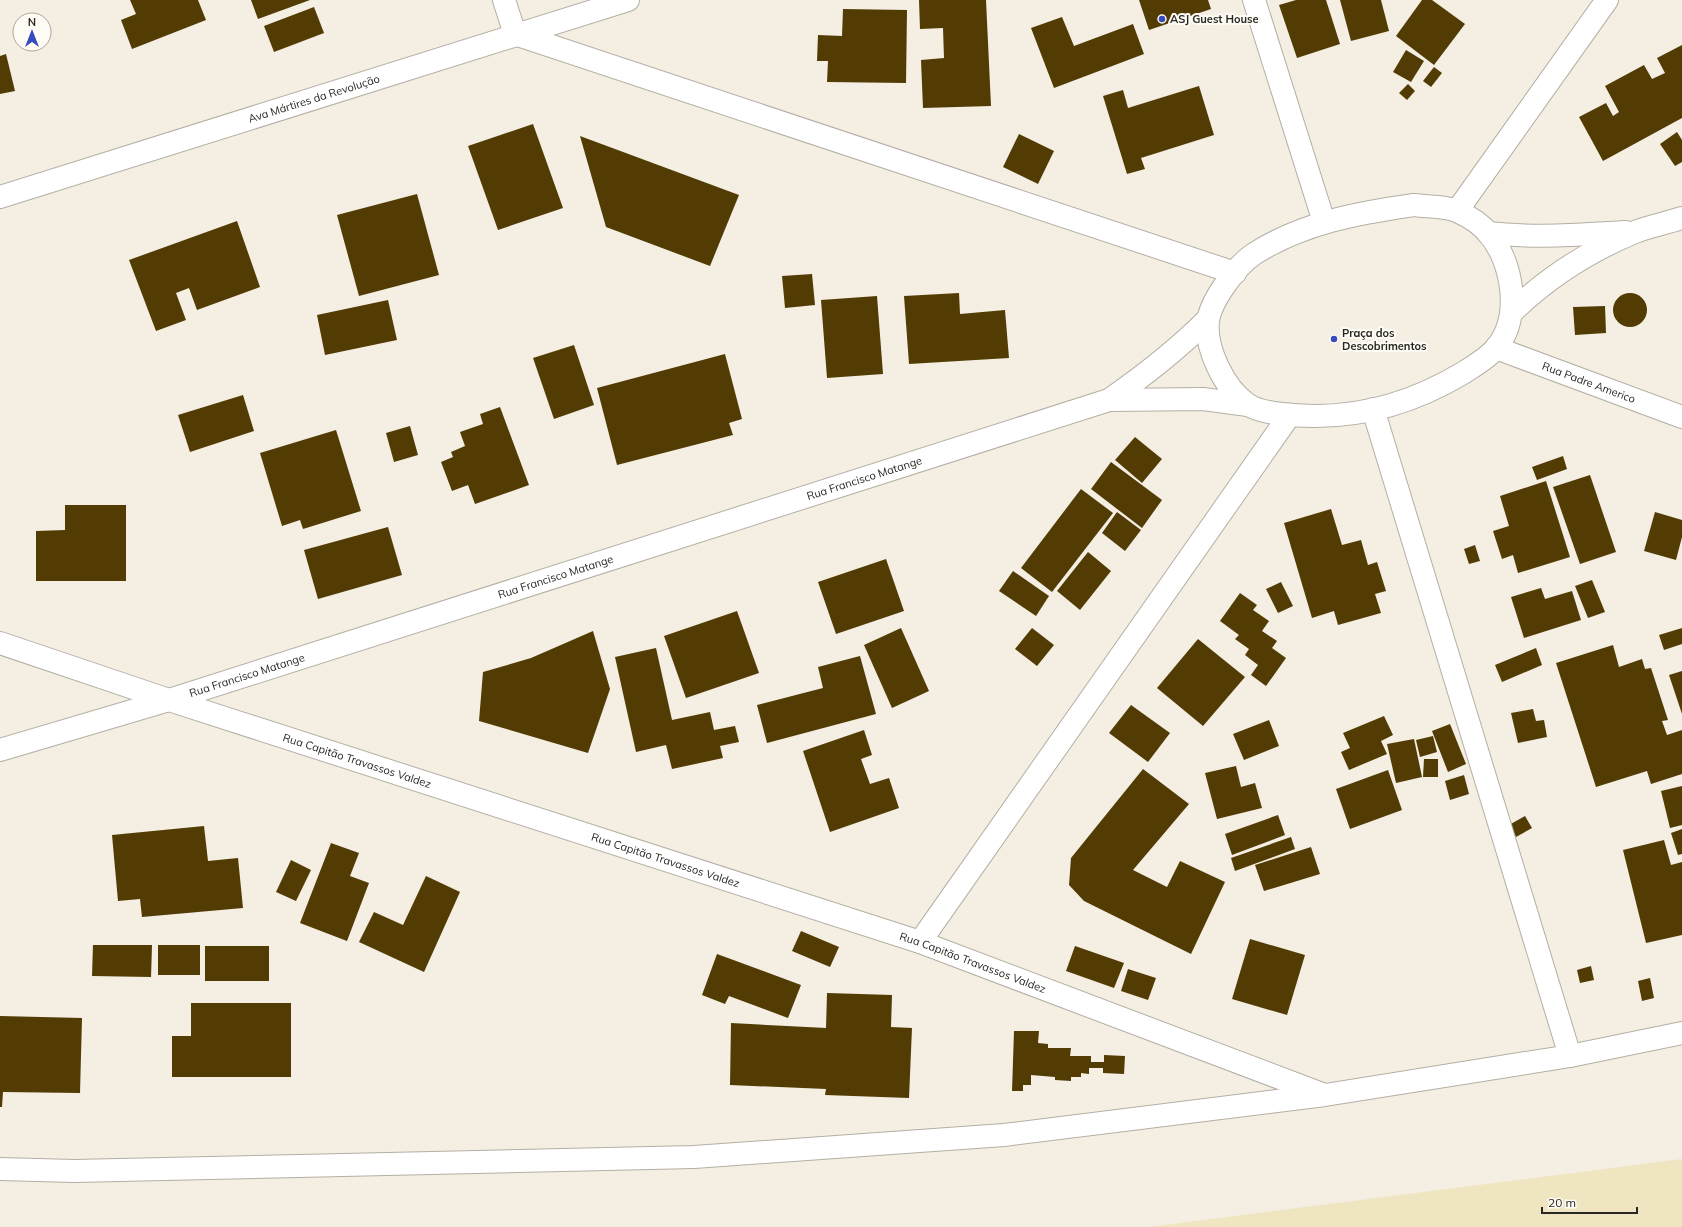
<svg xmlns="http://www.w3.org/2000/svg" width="1682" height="1227" font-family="Mulish,sans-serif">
<rect width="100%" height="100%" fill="#f4eee3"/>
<path fill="#efe5c0" d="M1682,1159V1227H1149Z"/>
<g fill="#523c04">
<path d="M130,0H198L206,20L132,49L121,20L136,14Z"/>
<path d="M251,0H310L258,19Z"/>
<path d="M919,0H986L991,106L923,108L921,60L944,58L943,28L920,29Z"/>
<path d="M1139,0H1208L1211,9L1149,30Z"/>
<path d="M1296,0H1326L1340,44L1297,58L1279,5Z"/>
<path d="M1340,0H1381L1389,31L1351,41Z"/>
<path d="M1422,0H1432L1465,24L1434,65L1396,36Z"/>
<path d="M314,7L324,33L274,52L264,26Z"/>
<path d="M843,9L907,10L906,83L827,82L828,61H817L818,35L842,36Z"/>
<path d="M1062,17L1074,46L1133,24L1144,54L1054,88L1031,28Z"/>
<path d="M1682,45V118L1603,161L1579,117L1606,103L1613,116L1619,112L1605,86L1644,65L1652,79L1665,73L1657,58Z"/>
<path d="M1406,50L1424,61L1411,82L1393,72Z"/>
<path d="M6,54L15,91L0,94V56Z"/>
<path d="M1434,67L1442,73L1431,87L1423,81Z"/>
<path d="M1408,84L1415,91L1407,100L1399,93Z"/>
<path d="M1199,86L1214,135L1141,158L1145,169L1127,174L1103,96L1123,90L1128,108Z"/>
<path d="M533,124L563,208L498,230L468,146Z"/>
<path d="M1677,132L1682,140V162L1675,166L1660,144Z"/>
<path d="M1019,134L1054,151L1038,184L1003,167Z"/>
<path d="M580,136L739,195L710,266L606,227Z"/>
<path d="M417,194L439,275L359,296L337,215Z"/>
<path d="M237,221L260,287L197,310L189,288L176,293L186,320L156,331L129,260Z"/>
<path d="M812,274L815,305L785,308L782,276Z"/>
<circle cx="1630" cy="310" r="17"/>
<path d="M959,293L960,314L1005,310L1009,358L909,364L904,296Z"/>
<path d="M877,296L883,374L827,378L821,300Z"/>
<path d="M388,300L397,340L325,355L317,315Z"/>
<path d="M1605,306L1606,333L1575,335L1573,307Z"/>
<path d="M574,345L594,405L554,419L533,358Z"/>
<path d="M725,354L742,419L729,423L733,435L617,465L597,388Z"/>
<path d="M243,395L254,431L190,452L178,415Z"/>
<path d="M500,407L529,485L475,504L468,485L452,491L441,462L453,457L451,452L465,446L460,432L483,424L480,414Z"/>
<path d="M410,426L418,455L394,462L386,433Z"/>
<path d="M336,430L361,511L303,529L300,520L282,526L260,453Z"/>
<path d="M1135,437L1162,459L1142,483L1115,460Z"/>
<path d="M1563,456L1567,469L1537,480L1532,467Z"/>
<path d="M1111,462L1162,500L1142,528L1091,489Z"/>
<path d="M1590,475L1616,552L1580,564L1553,487Z"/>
<path d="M1546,481L1570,557L1518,573L1513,555L1502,559L1493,531L1509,526L1500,496Z"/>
<path d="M1081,489L1113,513L1052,592L1021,568Z"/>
<path d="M65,505H126V581H36V531L65,530Z"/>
<path d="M1331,509L1342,545L1361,540L1368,565L1377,562L1386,591L1375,594L1381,613L1338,625L1334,611L1312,618L1284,523Z"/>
<path d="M1117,512L1141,530L1125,551L1102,533Z"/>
<path d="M1655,512L1682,520V537L1676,560L1644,551Z"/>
<path d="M388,527L402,575L318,599L304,550Z"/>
<path d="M1475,545L1480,561L1469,564L1464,549Z"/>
<path d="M1088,552L1111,571L1080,610L1057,591Z"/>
<path d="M886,559L904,611L836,634L818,582Z"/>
<path d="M1013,571L1049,596L1036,616L999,591Z"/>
<path d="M1592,580L1605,612L1588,618L1575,586Z"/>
<path d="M1281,582L1293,606L1278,613L1266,589Z"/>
<path d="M1541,588L1545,599L1572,591L1581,620L1524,638L1511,597Z"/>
<path d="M1240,593L1257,605L1253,610L1269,621L1262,631L1277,641L1272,648L1286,658L1266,686L1251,675L1258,665L1245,655L1249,649L1235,639L1239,635L1220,621Z"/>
<path d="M737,611L759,673L686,698L664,636Z"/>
<path d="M901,628L929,691L892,708L864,645Z"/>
<path d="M1032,628L1054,645L1037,666L1015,649Z"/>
<path d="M1682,628V644L1664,650L1659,635Z"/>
<path d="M593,631L610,689L588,753L479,721L483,672L531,658Z"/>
<path d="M1198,639L1245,677L1203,726L1157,688Z"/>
<path d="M1613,645L1619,667L1642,659L1645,669L1651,668L1668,720L1662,721L1667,735L1682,730V774L1651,784L1647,771L1596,787L1556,663Z"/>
<path d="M656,648L672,720L710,712L714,730L735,726L739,742L720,746L723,758L672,769L666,745L636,752L615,657Z"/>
<path d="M1536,648L1542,665L1502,682L1495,665Z"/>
<path d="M860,656L876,714L767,743L757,705L823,688L818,667Z"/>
<path d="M1682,671V714L1669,675Z"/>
<path d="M1131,705L1170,733L1148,762L1109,733Z"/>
<path d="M1533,709L1536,721L1544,720L1547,737L1518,743L1511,713Z"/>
<path d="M1384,716L1393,735L1381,741L1387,754L1349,770L1341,752L1350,748L1343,733Z"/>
<path d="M1269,720L1279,746L1244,760L1233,734Z"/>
<path d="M1450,724L1466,764L1448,772L1432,731Z"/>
<path d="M864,730L872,755L861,759L870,784L889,778L899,808L830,832L803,751Z"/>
<path d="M1433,736L1437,752L1420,757L1416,740Z"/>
<path d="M1414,739L1422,777L1396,783L1387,744Z"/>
<path d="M1424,759H1438V777H1423Z"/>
<path d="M1236,766L1241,787L1255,783L1262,808L1217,819L1205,773Z"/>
<path d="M1143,769L1189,804L1133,870L1167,887L1180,861L1225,882L1191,954L1084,901L1069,885L1071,858Z"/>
<path d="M1388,770L1402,810L1350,829L1336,789Z"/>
<path d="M1464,775L1469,794L1450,800L1445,781Z"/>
<path d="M1682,786V825L1670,828L1661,791Z"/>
<path d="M1278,815L1285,835L1232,855L1225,834Z"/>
<path d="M1525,816L1532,828L1516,837L1509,825Z"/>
<path d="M204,826L208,861L238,858L243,908L142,917L140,899L118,901L112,835Z"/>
<path d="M1682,829V854L1678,855L1671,833Z"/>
<path d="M1291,837L1295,849L1235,871L1231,858Z"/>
<path d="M1664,840L1671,865L1682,862V935L1646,943L1623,850Z"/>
<path d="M331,843L359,853L350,876L369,883L347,941L300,923Z"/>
<path d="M1311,847L1320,874L1264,891L1255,865Z"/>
<path d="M291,860L311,870L296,901L276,892Z"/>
<path d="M426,876L460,892L424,972L359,942L374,912L403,925Z"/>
<path d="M801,931L839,947L830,967L792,951Z"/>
<path d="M1250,939L1305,955L1287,1015L1232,999Z"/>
<path d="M93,945H152L151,977L92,976Z"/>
<rect x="158" y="945" width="42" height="30"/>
<rect x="205" y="946" width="64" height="35"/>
<path d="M1075,946L1124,963L1114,988L1066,971Z"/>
<path d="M717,954L801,985L788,1018L729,996L725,1004L702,995Z"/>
<path d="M1591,966L1594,980L1580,983L1577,970Z"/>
<path d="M1128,969L1156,978L1148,1000L1121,991Z"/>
<path d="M1650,978L1654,998L1642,1001L1638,981Z"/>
<path d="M827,993L892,995L891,1027L912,1028L909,1098L825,1095L826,1089L730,1085L731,1023L826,1028Z"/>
<path d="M191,1003H291V1077H172V1036H191Z"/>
<path d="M0,1016L82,1018L80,1093L3,1092L2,1107H0Z"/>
<path d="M1014,1031H1039L1038,1043L1048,1044V1048H1071L1070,1056H1091V1062H1104V1055L1125,1056L1124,1074L1103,1073V1068H1089V1074L1081,1073V1077H1071V1081L1055,1080V1077L1031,1075V1085H1023V1091H1012Z"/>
</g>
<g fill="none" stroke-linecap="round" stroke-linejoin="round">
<g stroke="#b4afa4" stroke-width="24">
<g id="street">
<path d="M504,0L515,34L1235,273"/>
<path d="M1254,0L1324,222"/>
<path d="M1414,205C1428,207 1447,206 1459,212C1470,217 1481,224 1489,234C1513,262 1522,318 1496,348C1488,358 1474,366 1463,373C1418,400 1368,416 1315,416C1298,416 1260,414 1247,404C1224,388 1205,348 1208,321C1211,300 1237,265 1254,254C1302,223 1358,213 1414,205Z"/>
<path d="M1457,211L1607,0"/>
<path d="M1488,233C1535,238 1580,235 1626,232"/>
<path d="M1512,312C1547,278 1589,251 1635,232C1650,226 1667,223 1682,218"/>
<path id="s1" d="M1496,348L1682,417"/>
<path d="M1109,400C1145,375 1178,349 1208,319"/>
<path d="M1373,409L1570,1056"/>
<path id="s2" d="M0,643L169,700L920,942L1322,1094"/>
<path id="s3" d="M0,750L169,700L1109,400L1203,399L1248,405"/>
<path d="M920,942L1289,416"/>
<path d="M0,1169L74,1171L694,1157L1004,1135L1325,1095L1570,1056L1682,1033"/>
</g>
</g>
<g stroke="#b4afa4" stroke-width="24">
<g id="secondary">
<path id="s4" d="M0,197L628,0"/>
</g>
</g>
<use href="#street" stroke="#fff" stroke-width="22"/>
<use href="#secondary" stroke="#fff" stroke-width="22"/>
</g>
<g fill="#374bbd" stroke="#fffcf5" stroke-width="1.5">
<circle cx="1162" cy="19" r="4"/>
<circle cx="1334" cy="339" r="4"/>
</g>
<g text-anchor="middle" stroke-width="4" stroke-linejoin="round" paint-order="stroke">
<g font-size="11" font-weight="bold" fill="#292723" stroke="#fffcf5" text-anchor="start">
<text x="1170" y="23">ASJ Guest House</text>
<text x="1342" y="337">Praça dos<tspan x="1342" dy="13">Descobrimentos</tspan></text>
</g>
<g font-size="11" fill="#292723" stroke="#fffcf5">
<text dy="4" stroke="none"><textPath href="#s4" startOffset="329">Ava Mártires da Revolução</textPath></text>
<text dy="4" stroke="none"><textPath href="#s1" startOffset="99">Rua Padre Americo</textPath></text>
<text dy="4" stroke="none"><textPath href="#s3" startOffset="906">Rua Francisco Matange</textPath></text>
<text dy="4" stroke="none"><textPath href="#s3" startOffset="582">Rua Francisco Matange</textPath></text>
<text dy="4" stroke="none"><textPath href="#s3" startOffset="258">Rua Francisco Matange</textPath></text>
<text dy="4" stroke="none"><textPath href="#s2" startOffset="376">Rua Capitão Travassos Valdez</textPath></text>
<text dy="4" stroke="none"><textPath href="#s2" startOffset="700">Rua Capitão Travassos Valdez</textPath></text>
<text dy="4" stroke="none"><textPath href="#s2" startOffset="1024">Rua Capitão Travassos Valdez</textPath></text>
</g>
</g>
<g transform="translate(32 32)"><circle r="19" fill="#fffcf5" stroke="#a9a7a1"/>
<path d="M0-3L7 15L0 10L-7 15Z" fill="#374bbd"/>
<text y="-6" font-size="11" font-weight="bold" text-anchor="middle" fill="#292723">N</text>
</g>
<path d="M1542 1207v6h95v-6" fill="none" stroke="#292723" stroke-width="2"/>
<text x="1548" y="1207" font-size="12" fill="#292723" stroke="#fffcf5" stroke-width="3" paint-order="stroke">20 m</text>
</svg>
